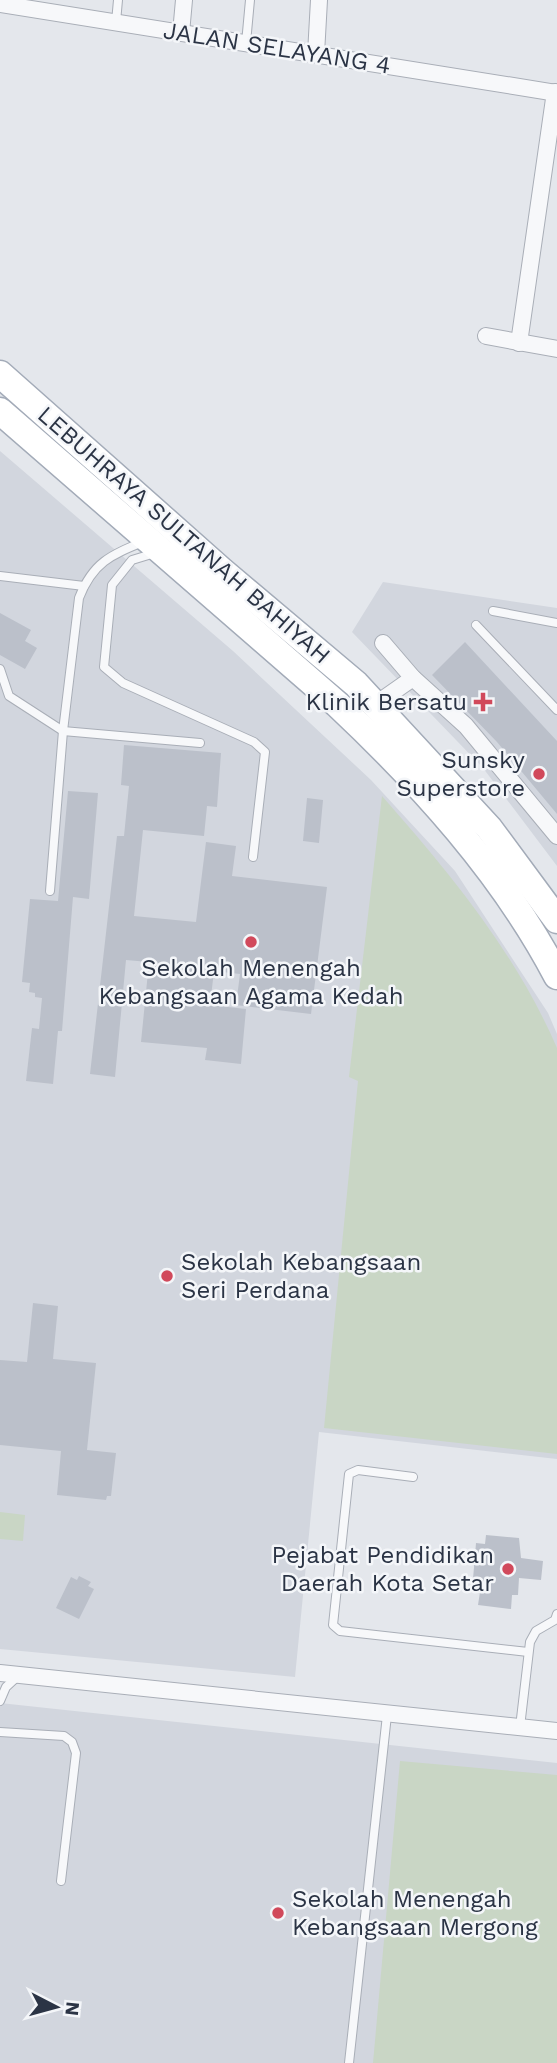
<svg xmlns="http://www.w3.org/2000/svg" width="557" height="2063" font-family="'Work Sans',sans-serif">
<rect width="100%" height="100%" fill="#e4e7ec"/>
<g fill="#d2d6de">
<path d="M0,451L233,651L371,780L455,871L548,1013L557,1034V1459L319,1432L295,1677L0,1649Z"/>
<path d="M383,582L557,608V866L483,768L352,632Z"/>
<path d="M0,1703L557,1763V2063H0Z"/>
</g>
<g fill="#c9d6c5">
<path d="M382,796C449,872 516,953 557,1048V1454L324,1428L358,1081L349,1077Z"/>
<path d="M0,1512L25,1515L23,1541L0,1539Z"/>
<path d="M400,1761L557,1775V2063H373Z"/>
</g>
<g fill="#bbc0ca">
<path d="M0,613L31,630L25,641L37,648L25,669L0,655Z"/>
<path d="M465,642L557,741V814L497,742L432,675Z"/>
<path d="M124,745L221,753L217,807L207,806L204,836L143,830L134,916L196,922L206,842L236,846L232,876L327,887L311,1014L236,1005L240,974L214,971L210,1005L246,1009L241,1064L205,1060L207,1048L141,1042L149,962L126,960L115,1077L90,1074L117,836H124L129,786L121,785Z"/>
<path d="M68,791L98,793L89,899L73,897L62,1031H58L53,1084L26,1081L32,1028L39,1029L42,998L35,997V993L29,992L30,983L22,982L30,899L58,901Z"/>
<path d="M307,798L323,800L319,843L303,841Z"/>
<path d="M33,1303L58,1306L53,1359L96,1363L87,1450L116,1453L111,1496H107L106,1500L57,1495L61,1451L0,1445V1360L27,1362Z"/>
<path d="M486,1535L519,1538L521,1558L543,1561L541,1580L519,1578L518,1595H512L511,1609L478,1605L480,1592L472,1591L476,1543L485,1544Z"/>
<path d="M79,1576L91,1582L88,1586L94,1589L79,1619L56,1608L71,1577L77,1580Z"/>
</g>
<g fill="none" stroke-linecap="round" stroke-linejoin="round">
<g stroke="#a9aeb7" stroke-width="10">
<g id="service">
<path d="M116,22L118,0"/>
<path d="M246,43L250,0"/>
<path d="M155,553L132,560L112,585L104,667L123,683L254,742L265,752L253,857"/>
<path d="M0,576L84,586"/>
<path d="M493,611L557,623"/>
<path d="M476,625L557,710"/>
<path d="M0,669L9,696L63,731L200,743"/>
<path d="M50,891L63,731L79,598C93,562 111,555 145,541"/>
<path d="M413,1477L358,1470L349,1474L333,1625L340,1631L528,1652"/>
<path d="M0,1701L6,1687L18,1676"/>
<path d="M520,1727L530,1642L536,1631L555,1620L557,1614"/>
<path d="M0,1732L64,1736L72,1742L76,1753L61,1881"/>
<path d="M349,2063L387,1715"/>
</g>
</g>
<g stroke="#a9aeb7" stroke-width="18">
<g id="minor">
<path d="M0,4L557,93"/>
<path d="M181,33L184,0"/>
<path d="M316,54L319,0"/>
<path d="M486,336L557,349"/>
<path d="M519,343L555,92"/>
<path d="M383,643L413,678L466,726L557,836"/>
<path d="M376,704L413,678"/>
<path d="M0,1673L557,1731"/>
</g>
</g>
<g stroke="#a3abb8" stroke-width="29">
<g id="primary">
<path d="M0,374L222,571L356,684L489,828L557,920"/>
<path d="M0,411L337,704C421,783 503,873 557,976"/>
</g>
</g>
<use href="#service" stroke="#f7f8fa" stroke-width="8"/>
<use href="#minor" stroke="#f7f8fa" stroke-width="16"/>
<use href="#primary" stroke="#fff" stroke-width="26"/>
</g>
<g fill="#d1495b" stroke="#f4f6f9" stroke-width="2.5">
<path d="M479.5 691.5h7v7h7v7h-7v7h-7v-7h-7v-7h7z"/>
<circle cx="539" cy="774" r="7"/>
<circle cx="251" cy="942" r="7"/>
<circle cx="167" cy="1276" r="7"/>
<circle cx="508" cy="1569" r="7"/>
<circle cx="278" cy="1913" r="7"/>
</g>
<g text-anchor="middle" stroke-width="5" stroke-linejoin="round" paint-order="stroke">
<g font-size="24" fill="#2b3445" stroke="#f4f6f9">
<text transform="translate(277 48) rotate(9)" y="8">JALAN SELAYANG 4</text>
<text transform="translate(184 535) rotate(41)" y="8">LEBUHRAYA SULTANAH BAHIYAH</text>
</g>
<g font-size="24" fill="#2b3445" stroke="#f4f6f9" text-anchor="end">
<text x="467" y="710">Klinik Bersatu</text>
<text x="525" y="768">Sunsky<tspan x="525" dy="28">Superstore</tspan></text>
<text x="251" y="976" text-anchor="middle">Sekolah Menengah<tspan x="251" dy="28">Kebangsaan Agama Kedah</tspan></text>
<text x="181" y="1270" text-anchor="start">Sekolah Kebangsaan<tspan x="181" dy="28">Seri Perdana</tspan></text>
<text x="494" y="1563">Pejabat Pendidikan<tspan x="494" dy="28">Daerah Kota Setar</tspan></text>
<text x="292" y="1907" text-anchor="start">Sekolah Menengah<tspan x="292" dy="28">Kebangsaan Mergong</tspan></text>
</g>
</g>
<g transform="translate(56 2007) rotate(96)" stroke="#f4f6f9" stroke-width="5" paint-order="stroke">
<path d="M0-5L12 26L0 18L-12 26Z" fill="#2b3445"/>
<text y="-10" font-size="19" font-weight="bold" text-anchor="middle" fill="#2b3445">N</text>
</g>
</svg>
